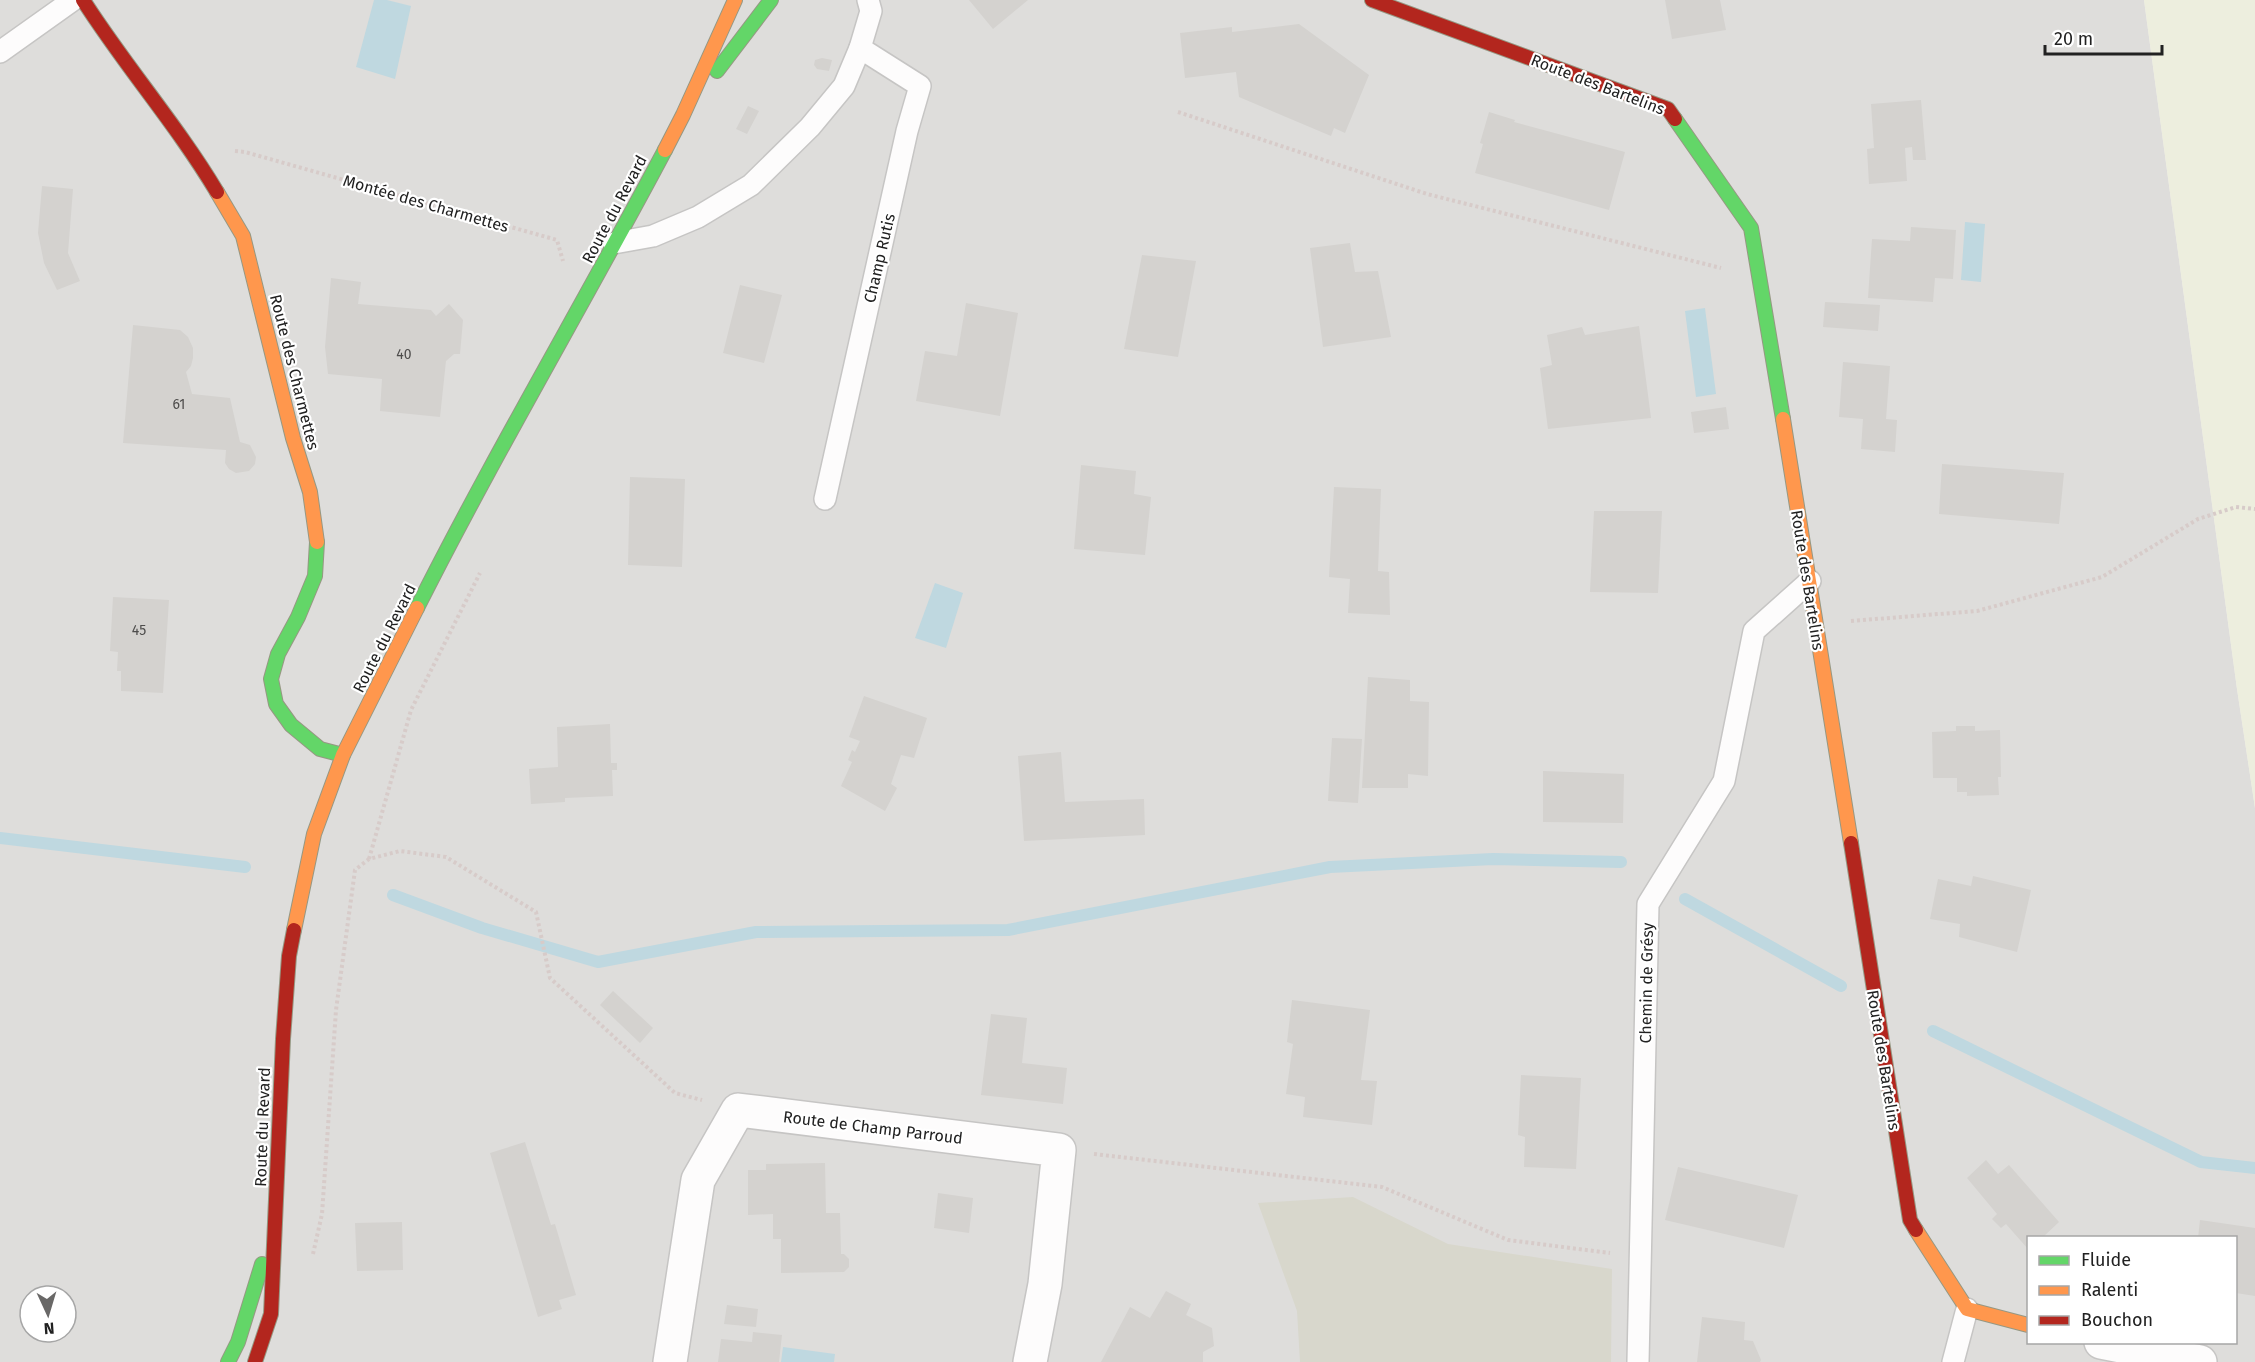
<svg xmlns="http://www.w3.org/2000/svg" width="2255" height="1362" font-family="'Fira Sans',sans-serif">
<rect width="100%" height="100%" fill="#efedea"/>
<path fill="#dedddb" fill-rule="evenodd" d="M0,0H2144L2237,689L2255,808V1362H0ZM2028,1238H2236V1342H2028ZM30,1296H66V1332H30Z"/>
<path fill="#d8d7cc" d="M1353,1197L1448,1244L1612,1269L1611,1362H1300L1297,1311L1258,1203Z"/>
<path fill="#edeede" d="M2144,0H2255V808L2237,689Z"/>
<g fill="#bfd8e0">
<path d="M374,0H387L411,6L395,79L356,67Z"/>
<path d="M1965,222L1985,224L1981,282L1961,280Z"/>
<path d="M1705,308L1716,394L1696,397L1685,311Z"/>
<path d="M935,583L963,593L946,648L915,638Z"/>
<path d="M783,1347L835,1354L834,1362H781Z"/>
</g>
<g fill="none" stroke-linecap="round" stroke-linejoin="round">
<g stroke="#bfd8e0" stroke-width="12">
<path d="M0,838L245,867"/>
<path d="M393,895L482,928L598,962L756,932L1008,930L1330,867L1493,859L1621,862"/>
<path d="M1685,899L1841,986"/>
<path d="M1933,1031L2201,1162L2255,1168"/>
</g>
</g>
<g fill="#d4d2cf">
<path d="M969,0H1028L993,29Z"/>
<path d="M1665,0H1720L1726,30L1672,39Z"/>
<path d="M1299,24L1369,75L1345,133L1334,128L1331,136L1239,97L1236,72L1185,78L1180,33L1232,27V32Z"/>
<path d="M822,58L832,60L829,71L817,69L814,65L815,60Z"/>
<path d="M1921,100L1926,160H1913L1912,147L1905,148L1907,181L1869,184L1867,149L1874,148L1871,104Z"/>
<path d="M748,106L759,111L747,134L736,129Z"/>
<path d="M1489,112L1515,120L1514,122L1625,152L1609,210L1475,173L1483,144L1480,143Z"/>
<path d="M42,186L73,189L68,253L80,281L57,290L44,263L38,233Z"/>
<path d="M1911,227L1956,230L1953,279L1935,278L1933,302L1868,298L1872,239L1910,241Z"/>
<path d="M1350,243L1355,272L1378,271L1391,337L1323,347L1310,248Z"/>
<path d="M1142,255L1196,261L1178,357L1124,349Z"/>
<path d="M331,278L361,282L358,304L431,310L436,316L449,304L463,320L460,354H454L446,361L440,417L380,411L382,379L328,374L325,347Z"/>
<path d="M740,285L782,295L764,363L723,353Z"/>
<path d="M1825,302L1880,305L1878,331L1823,327Z"/>
<path d="M966,303L1018,313L1000,416L916,401L925,351L957,356Z"/>
<path d="M133,325L180,330L188,337L193,348V358L191,366L186,372L192,394L230,398L240,442L250,445L256,457L255,464L249,471L236,473L229,469L225,463L226,450L123,443Z"/>
<path d="M1639,326L1651,418L1548,429L1540,368L1552,365L1547,335L1582,327L1585,335Z"/>
<path d="M1843,362L1890,366L1886,419L1897,420L1895,452L1861,449L1863,419L1839,417Z"/>
<path d="M1726,407L1729,429L1694,433L1691,412Z"/>
<path d="M1942,464L2064,473L2059,524L1939,514Z"/>
<path d="M1081,465L1136,471L1134,494L1151,497L1145,555L1074,549Z"/>
<path d="M630,477L685,479L682,567L628,565Z"/>
<path d="M1334,487L1381,489L1378,571L1389,572L1390,615L1348,613L1350,579L1329,577Z"/>
<path d="M1594,511H1662L1658,593L1590,592Z"/>
<path d="M113,597L169,600L163,693L121,691V671H117L118,652L110,651Z"/>
<path d="M1368,677L1410,680V701L1429,702L1428,776L1408,774V788H1362Z"/>
<path d="M864,696L927,718L914,758L901,755L891,784L897,788L885,811L841,786L852,762L848,760L852,750L855,752L860,741L849,737Z"/>
<path d="M610,724L611,763H617V770H612L613,796L565,798V802L531,804L529,769L558,767L557,727Z"/>
<path d="M1956,726H1975V731L2000,730L2001,777H1998L1999,795L1967,796V792H1957V778H1933L1932,732L1956,731Z"/>
<path d="M1332,738L1362,739L1358,803L1328,801Z"/>
<path d="M1061,752L1065,802L1144,799L1145,835L1024,841L1018,756Z"/>
<path d="M1543,771L1624,774L1623,823L1543,822Z"/>
<path d="M1973,876L2031,890L2017,952L1959,937L1960,924L1930,919L1938,879L1971,886Z"/>
<path d="M613,991L653,1028L640,1043L600,1005Z"/>
<path d="M1292,1000L1370,1010L1361,1080L1377,1081L1372,1125L1303,1117L1305,1097L1286,1094L1293,1044L1287,1042Z"/>
<path d="M991,1014L1027,1018L1022,1063L1067,1068L1063,1104L981,1095Z"/>
<path d="M1521,1075L1581,1078L1576,1169L1524,1167L1525,1137L1518,1135Z"/>
<path d="M525,1142L551,1225L555,1224L576,1295L559,1300L562,1309L538,1317L490,1153Z"/>
<path d="M1986,1160L1998,1174L2009,1165L2059,1222L2042,1238H2028V1249L2006,1224L2001,1228L1992,1219L1997,1214L1967,1178Z"/>
<path d="M825,1163L826,1213H840L841,1254H844L849,1259V1267L844,1272L781,1273V1239H773V1214L748,1215V1170H766V1164Z"/>
<path d="M1678,1167L1798,1195L1784,1248L1665,1220Z"/>
<path d="M938,1193L973,1198L969,1233L934,1228Z"/>
<path d="M2200,1220L2255,1228V1296L2236,1293V1238H2198Z"/>
<path d="M402,1222L403,1270L357,1271L355,1223Z"/>
<path d="M1166,1291L1191,1304L1186,1315L1212,1328L1214,1346L1203,1352V1362H1101L1130,1307L1150,1318Z"/>
<path d="M727,1305L758,1309L756,1327L724,1324Z"/>
<path d="M1702,1317L1745,1322L1744,1340L1753,1341L1761,1360L1760,1362H1697Z"/>
<path d="M753,1332L782,1335L779,1362H718L721,1339L752,1342Z"/>
</g>
<g fill="none" stroke-linecap="round" stroke-linejoin="round">
<g stroke="#c6c5c4" stroke-width="24">
<g id="lane">
<path d="M0,52L73,0"/>
<path d="M614,243L653,236L698,217L751,185L810,127L844,86L860,48"/>
<path d="M825,499L907,131L920,86L860,48L871,11L868,0"/>
<path d="M1638,1362L1648,904L1724,781L1754,631L1810,581"/>
<path d="M1953,1362L1967,1309"/>
</g>
</g>
<g stroke="#c6c5c4" stroke-width="36">
<g id="street">
<path d="M2101,1342L2200,1362"/>
<path d="M670,1362L698,1180L738,1110L1059,1150L1045,1284L1030,1362"/>
</g>
</g>
<g stroke="#969883" stroke-width="16">
<g id="fast">
<path d="M717,71L771,0"/>
<path d="M1675,119L1751,228L1783,419"/>
<path d="M317,542L315,576L298,617L278,654L271,679L276,704L291,725L320,749L343,755"/>
<path d="M417,608C495,453 584,303 665,150"/>
<path d="M228,1362L238,1342L262,1264"/>
</g>
</g>
<g stroke="#969883" stroke-width="16">
<g id="slow">
<path d="M665,150L683,115L735,0"/>
<path d="M217,192L243,236L293,438L310,492L317,542"/>
<path d="M1783,419L1851,843"/>
<path d="M294,930L314,834L343,755L417,608"/>
<path d="M1916,1230L1967,1309L2028,1325"/>
</g>
</g>
<g stroke="#969883" stroke-width="16">
<g id="jam">
<path d="M83,0C125,66 177,125 217,192"/>
<path d="M1372,0L1668,109L1675,119"/>
<path d="M1851,843L1910,1220L1916,1230"/>
<path d="M255,1362L271,1314L283,1039L289,956L294,930"/>
</g>
</g>
<g stroke="#d7cbc9" stroke-width="4" stroke-dasharray="3 3" stroke-linecap="butt">
<path d="M1178,112L1427,194L1721,268"/>
<path d="M235,151L245,152L557,240L563,261"/>
<path d="M1851,621L1977,611L2102,577L2198,519L2236,507L2255,509"/>
<path d="M369,859L411,710L480,573"/>
<path d="M1094,1154L1382,1187L1508,1240L1610,1253"/>
<path d="M313,1254L322,1214L336,1010L355,870L369,859L400,851L446,857L536,912L550,978L675,1093L702,1100"/>
</g>
<use href="#lane" stroke="#fdfcfc" stroke-width="21"/>
<use href="#street" stroke="#fdfcfc" stroke-width="33"/>
<use href="#fast" stroke="#63d668" stroke-width="14"/>
<use href="#slow" stroke="#ff974d" stroke-width="14"/>
<use href="#jam" stroke="#b3261e" stroke-width="14"/>
</g>
<g text-anchor="middle" stroke-width="4.5" stroke-linejoin="round" paint-order="stroke">
<g font-size="14" fill="#4e4d4c">
<text x="404" y="359">40</text>
<text x="179" y="409">61</text>
<text x="139" y="635">45</text>
</g>
<g font-size="16" fill="#212121" stroke="#fff">
<text transform="translate(1598 84) rotate(21)" y="6">Route des Bartelins</text>
<text transform="translate(426 203) rotate(16)" y="6">Montée des Charmettes</text>
<text transform="translate(614 209) rotate(-62)" y="6">Route du Revard</text>
<text transform="translate(879 258) rotate(-77)" y="6">Champ Rutis</text>
<text transform="translate(295 372) rotate(76)" y="6">Route des Charmettes</text>
<text transform="translate(1808 580) rotate(81)" y="6">Route des Bartelins</text>
<text transform="translate(384 638) rotate(-63)" y="6">Route du Revard</text>
<text transform="translate(1646 983) rotate(-89)" y="6">Chemin de Grésy</text>
<text transform="translate(1884 1060) rotate(81)" y="6">Route des Bartelins</text>
<text transform="translate(262 1127) rotate(-88)" y="6">Route du Revard</text>
<text transform="translate(873 1127) rotate(7)" y="6">Route de Champ Parroud</text>
</g>
</g>
<rect x="2027" y="1236" width="210" height="108" fill="#ffffff" stroke="#a6a6a6" stroke-width="1.5"/>
<rect x="2039" y="1256" width="30" height="9" fill="#63d668" stroke="#a6a6a6" stroke-width="1.5"/>
<text x="2081" y="1266" font-size="18" fill="#212121">Fluide</text>
<rect x="2039" y="1286" width="30" height="9" fill="#ff974d" stroke="#a6a6a6" stroke-width="1.5"/>
<text x="2081" y="1296" font-size="18" fill="#212121">Ralenti</text>
<rect x="2039" y="1316" width="30" height="9" fill="#b3261e" stroke="#a6a6a6" stroke-width="1.5"/>
<text x="2081" y="1326" font-size="18" fill="#212121">Bouchon</text>
<g transform="translate(48 1314) rotate(176)"><circle r="28" fill="#ffffff" stroke="#a6a6a6" stroke-width="1.5"/>
<path d="M0-4.5L10 22L0 15L-10 22Z" fill="#696867"/>
<text y="-9" font-size="16" font-weight="bold" text-anchor="middle" fill="#212121">N</text>
</g>
<path d="M2045 45v9h117v-9" fill="none" stroke="#212121" stroke-width="3"/>
<text x="2054" y="45" font-size="18" fill="#212121" stroke="#ffffff" stroke-width="4.5" paint-order="stroke">20 m</text>
</svg>
